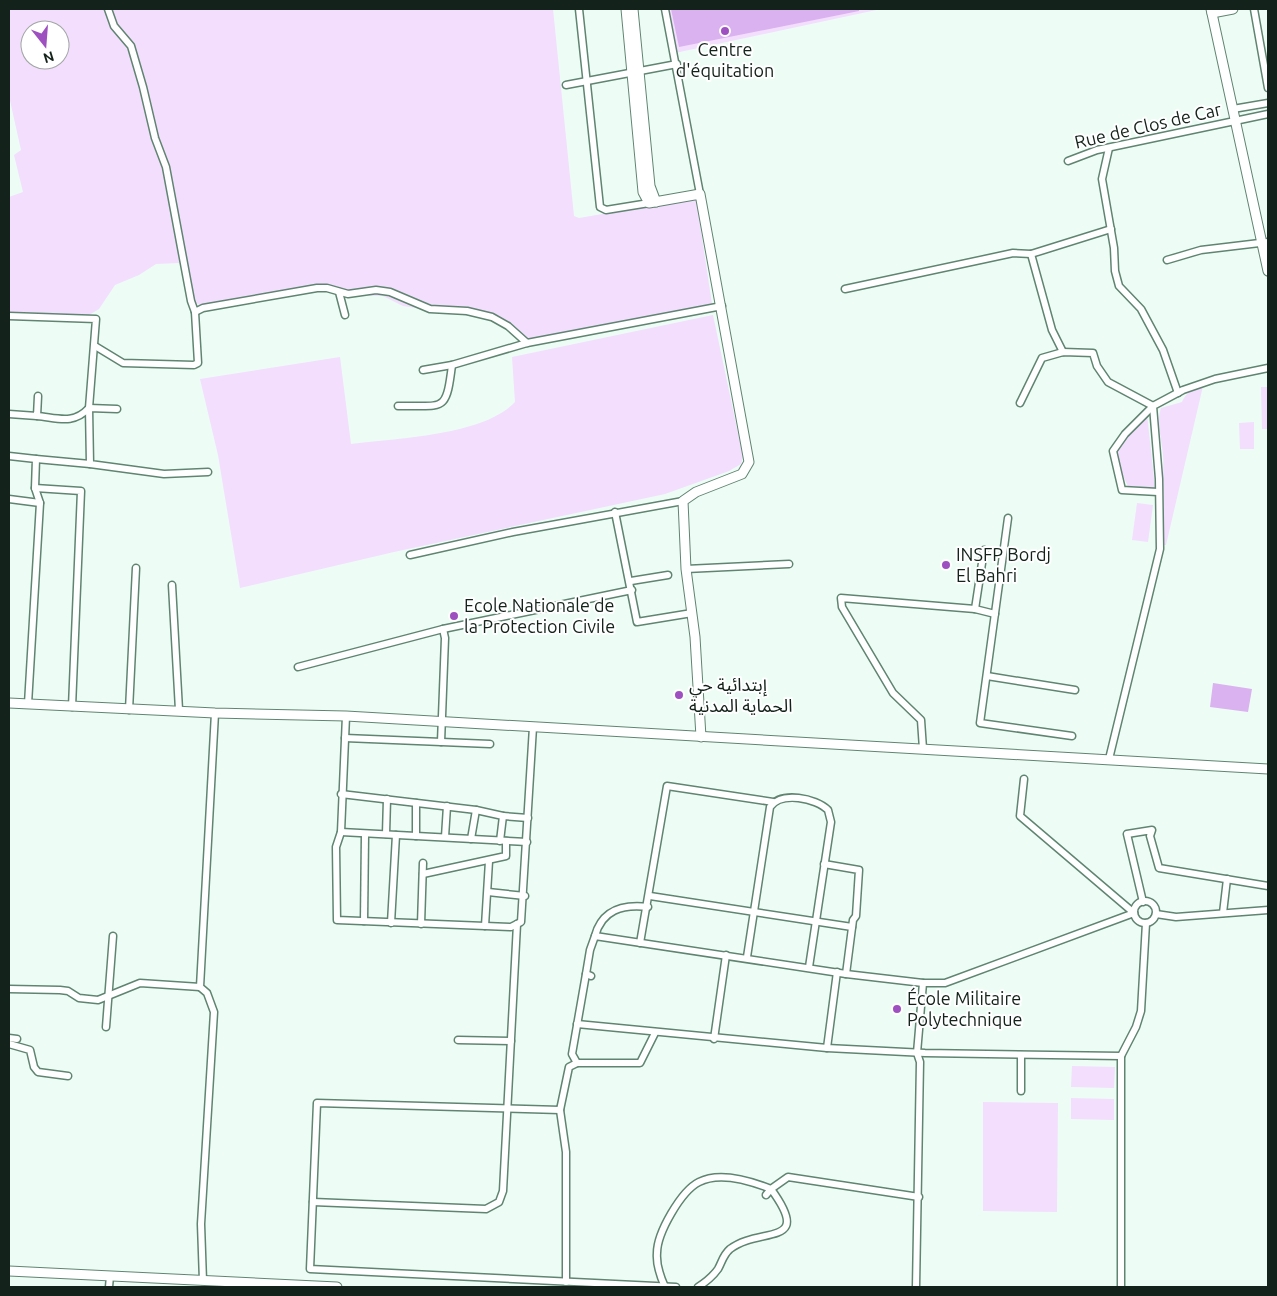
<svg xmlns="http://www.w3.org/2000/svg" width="1277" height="1296" font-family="Ubuntu,'Noto Sans Arabic',sans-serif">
<rect width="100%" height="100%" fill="#edfdf5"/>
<g fill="#f3defe" fill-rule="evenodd">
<path d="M9,9H553L574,216L579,218L696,198L712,304L528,341L508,322L403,306L383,296H371L335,288L201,306L193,301L182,236L179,263L156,264L139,275L115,285L99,309L89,315L9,312V197L23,192L14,155L21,150L9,96ZM30,30H60V60H30Z"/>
<path d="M667,9H881L675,53Z"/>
<path d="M713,315L743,457L741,464L729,471L665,494L394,552L240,588L218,455L200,379L340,357L351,444C396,438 483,436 515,402L512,357Z"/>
<path d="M1203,386L1166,545H1164C1156,520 1165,481 1163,455C1162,440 1156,422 1161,408L1182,402C1186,392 1193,390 1203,386Z"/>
<path d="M1261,387H1268V429H1262Z"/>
<path d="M1147,414L1155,488L1128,486C1122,474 1115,460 1119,447Z"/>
<path d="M1254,422V449H1240L1239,423Z"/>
<path d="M1137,503L1153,505L1148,542L1132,540Z"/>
<path d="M1072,1066L1115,1067L1114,1088L1071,1087Z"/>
<path d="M1071,1098L1114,1099V1120L1071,1119Z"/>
<path d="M983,1102L1058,1103L1057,1212L983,1211Z"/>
</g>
<g fill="#dab2ef">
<path d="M671,9H859V11L679,47Z"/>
<path d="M1213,683L1252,689L1248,712L1210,707Z"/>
</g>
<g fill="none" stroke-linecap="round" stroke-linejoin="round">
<g stroke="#608472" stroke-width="9">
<g id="street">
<path d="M108,9L114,26L131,46L143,87L155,138L166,167L191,301L195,312L203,308L317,288H327L348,294L376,290L390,292L430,309L467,311L492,317L508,326L527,343"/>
<path d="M579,9L600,207L606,210L649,203"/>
<path d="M665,9L700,194"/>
<path d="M1254,9L1268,88"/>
<path d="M566,85L677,64"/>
<path d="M1233,109L1268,103"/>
<path d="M1109,148L1102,179L1114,248L1115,271L1119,286L1141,309L1163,350L1178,393"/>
<path d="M1068,161L1097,150L1268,114"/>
<path d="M1167,260L1201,250L1268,242"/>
<path d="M845,289L1013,253L1031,254"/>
<path d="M339,292L345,315"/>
<path d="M9,316L96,319L89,408L90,464L164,474L208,472"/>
<path d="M95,346L123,363L194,365L198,363L195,312"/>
<path d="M1063,352L1052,330L1031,254L1111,229"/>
<path d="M423,370L452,365L527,343L722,306"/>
<path d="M1020,403L1042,358L1063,352L1093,353L1097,366L1108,382L1153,406L1125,434L1113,451L1122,490L1158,492"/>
<path d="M398,406C444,405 446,414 452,365"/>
<path d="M9,414L37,416L38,396"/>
<path d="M37,416C58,418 73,425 89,408L117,409"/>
<path d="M9,456L36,459L35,488L40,503L28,704"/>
<path d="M36,459L90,464"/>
<path d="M35,488L81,491L72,707"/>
<path d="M9,499L40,503"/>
<path d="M615,512L637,622L692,613"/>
<path d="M1008,518L980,723L1072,736"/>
<path d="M410,555L513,532L683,501"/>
<path d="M686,569L789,564"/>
<path d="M631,581L668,575"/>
<path d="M172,585L179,710"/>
<path d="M975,609L984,550"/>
<path d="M298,667L443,629L632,590"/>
<path d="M987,676L1075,690"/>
<path d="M129,710L136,568"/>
<path d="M346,716L341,832L336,847L337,920L511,927L521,922L533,727"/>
<path d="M345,738L490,744"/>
<path d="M441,742L445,638L443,629"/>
<path d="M923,749L921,720L893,693L842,607L841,598L975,609L995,614"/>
<path d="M1109,759L1160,549L1159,479L1153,406L1183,390L1215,379L1268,368"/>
<path d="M1024,779L1020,816L1134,913"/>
<path d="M341,794L476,810L503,816L500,841"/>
<path d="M503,816L528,818"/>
<path d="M341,832L527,842"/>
<path d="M386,834L387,799"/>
<path d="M416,836V803"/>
<path d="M445,837L447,806"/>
<path d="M471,839L476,810"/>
<path d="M824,864L859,870L856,916L853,920L846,974"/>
<path d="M423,874L506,856V841"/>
<path d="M488,892L525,896"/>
<path d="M650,896L852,927"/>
<circle cx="1145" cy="912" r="11"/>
<path d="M1143,902L1127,834L1152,830L1150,836L1159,868L1268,886"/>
<path d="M1223,913L1227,879"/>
<path d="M1156,914L1176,917L1268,910"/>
<path d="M364,921L365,835"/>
<path d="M391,923L396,835"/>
<path d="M421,924L423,863"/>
<path d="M485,926L489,861"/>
<path d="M595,936C602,910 622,904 648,907"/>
<path d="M640,943L667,786L773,802"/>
<path d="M747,957L770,807C781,791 816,798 828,810L831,822L809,967"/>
<path d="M586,974L572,1054L577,1063L569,1067L560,1110L317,1103L310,1269L676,1287"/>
<path d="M591,976L586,974L590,950L595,936L846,974L923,983H945L1134,913"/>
<path d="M9,989L60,990L68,991L79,998L98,1000L140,983L200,987"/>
<path d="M577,1024L827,1048L925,1053L1121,1056L1136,1027L1141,1011L1146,923"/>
<path d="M106,1027L113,936"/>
<path d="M9,1038L17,1039"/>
<path d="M714,1039L726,955"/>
<path d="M458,1040L511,1041"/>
<path d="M9,1044L30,1050L34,1067L38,1072L68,1076"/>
<path d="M827,1048L837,972"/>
<path d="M1021,1055V1091"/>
<path d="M577,1063H640L655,1033"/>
<path d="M560,1110L566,1152V1282"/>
<path d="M313,1202L486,1209L499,1202L503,1191L517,924"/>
<path d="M203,1281L201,1224L214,1012L207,993L200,987L215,713"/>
<path d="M109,1287L110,1276"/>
<path d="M665,1287C660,1276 656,1265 657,1253C657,1233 681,1191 699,1182C720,1171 751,1181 771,1189L788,1177L919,1197"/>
<path d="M698,1287C706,1282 713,1276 718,1269C722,1262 723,1255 730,1249C760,1226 814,1248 771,1189L766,1195"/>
<path d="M916,1287L920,1062L917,1053L923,983"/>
<path d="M1121,1287V1056"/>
</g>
</g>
<g stroke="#608472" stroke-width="11">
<g id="secondary">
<path d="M626,9L643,192L649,203L700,194L749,462L742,474L696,492L683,501L686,569L695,637L701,737"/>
<path d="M633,9L650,186L656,202"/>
<path d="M1211,9L1268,271"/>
<path d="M1212,13L1233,9"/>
<path d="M9,703L215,713L346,716L1268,769"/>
<path d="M9,1271L337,1287"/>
</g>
</g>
<use href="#street" stroke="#fff" stroke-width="6"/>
<use href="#secondary" stroke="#fff" stroke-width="9"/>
</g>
<g fill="#9e50c1" stroke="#fff" stroke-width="2">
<circle cx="725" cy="31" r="5"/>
<circle cx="946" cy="565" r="5"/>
<circle cx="454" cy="616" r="5"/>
<circle cx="679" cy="695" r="5"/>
<circle cx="897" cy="1009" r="5"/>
</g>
<g text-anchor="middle" stroke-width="4" stroke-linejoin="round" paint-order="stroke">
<g font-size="18" fill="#13221b" stroke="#fff" text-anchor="start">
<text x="725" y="56" text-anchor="middle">Centre<tspan x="725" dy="21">d'équitation</tspan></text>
<text x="956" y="561">INSFP Bordj<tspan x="956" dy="21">El Bahri</tspan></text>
<text x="464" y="612">Ecole Nationale de<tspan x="464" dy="21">la Protection Civile</tspan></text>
<text x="689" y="691">إبتدائية حي<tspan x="689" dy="21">الحماية المدنية</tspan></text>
<text x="907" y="1005">École Militaire<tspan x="907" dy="21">Polytechnique</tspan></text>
</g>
<g font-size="18" fill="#13221b" stroke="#fff">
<text transform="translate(1148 126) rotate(-13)" y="6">Rue de Clos de Car</text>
</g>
</g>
<rect width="1277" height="1296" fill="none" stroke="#13221b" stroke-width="20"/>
<g transform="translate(45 45) rotate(163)"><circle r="24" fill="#ffffff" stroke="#a1a7a4"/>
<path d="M0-4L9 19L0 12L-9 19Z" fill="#9e50c1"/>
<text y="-8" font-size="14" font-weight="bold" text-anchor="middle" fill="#13221b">N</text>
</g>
</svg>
